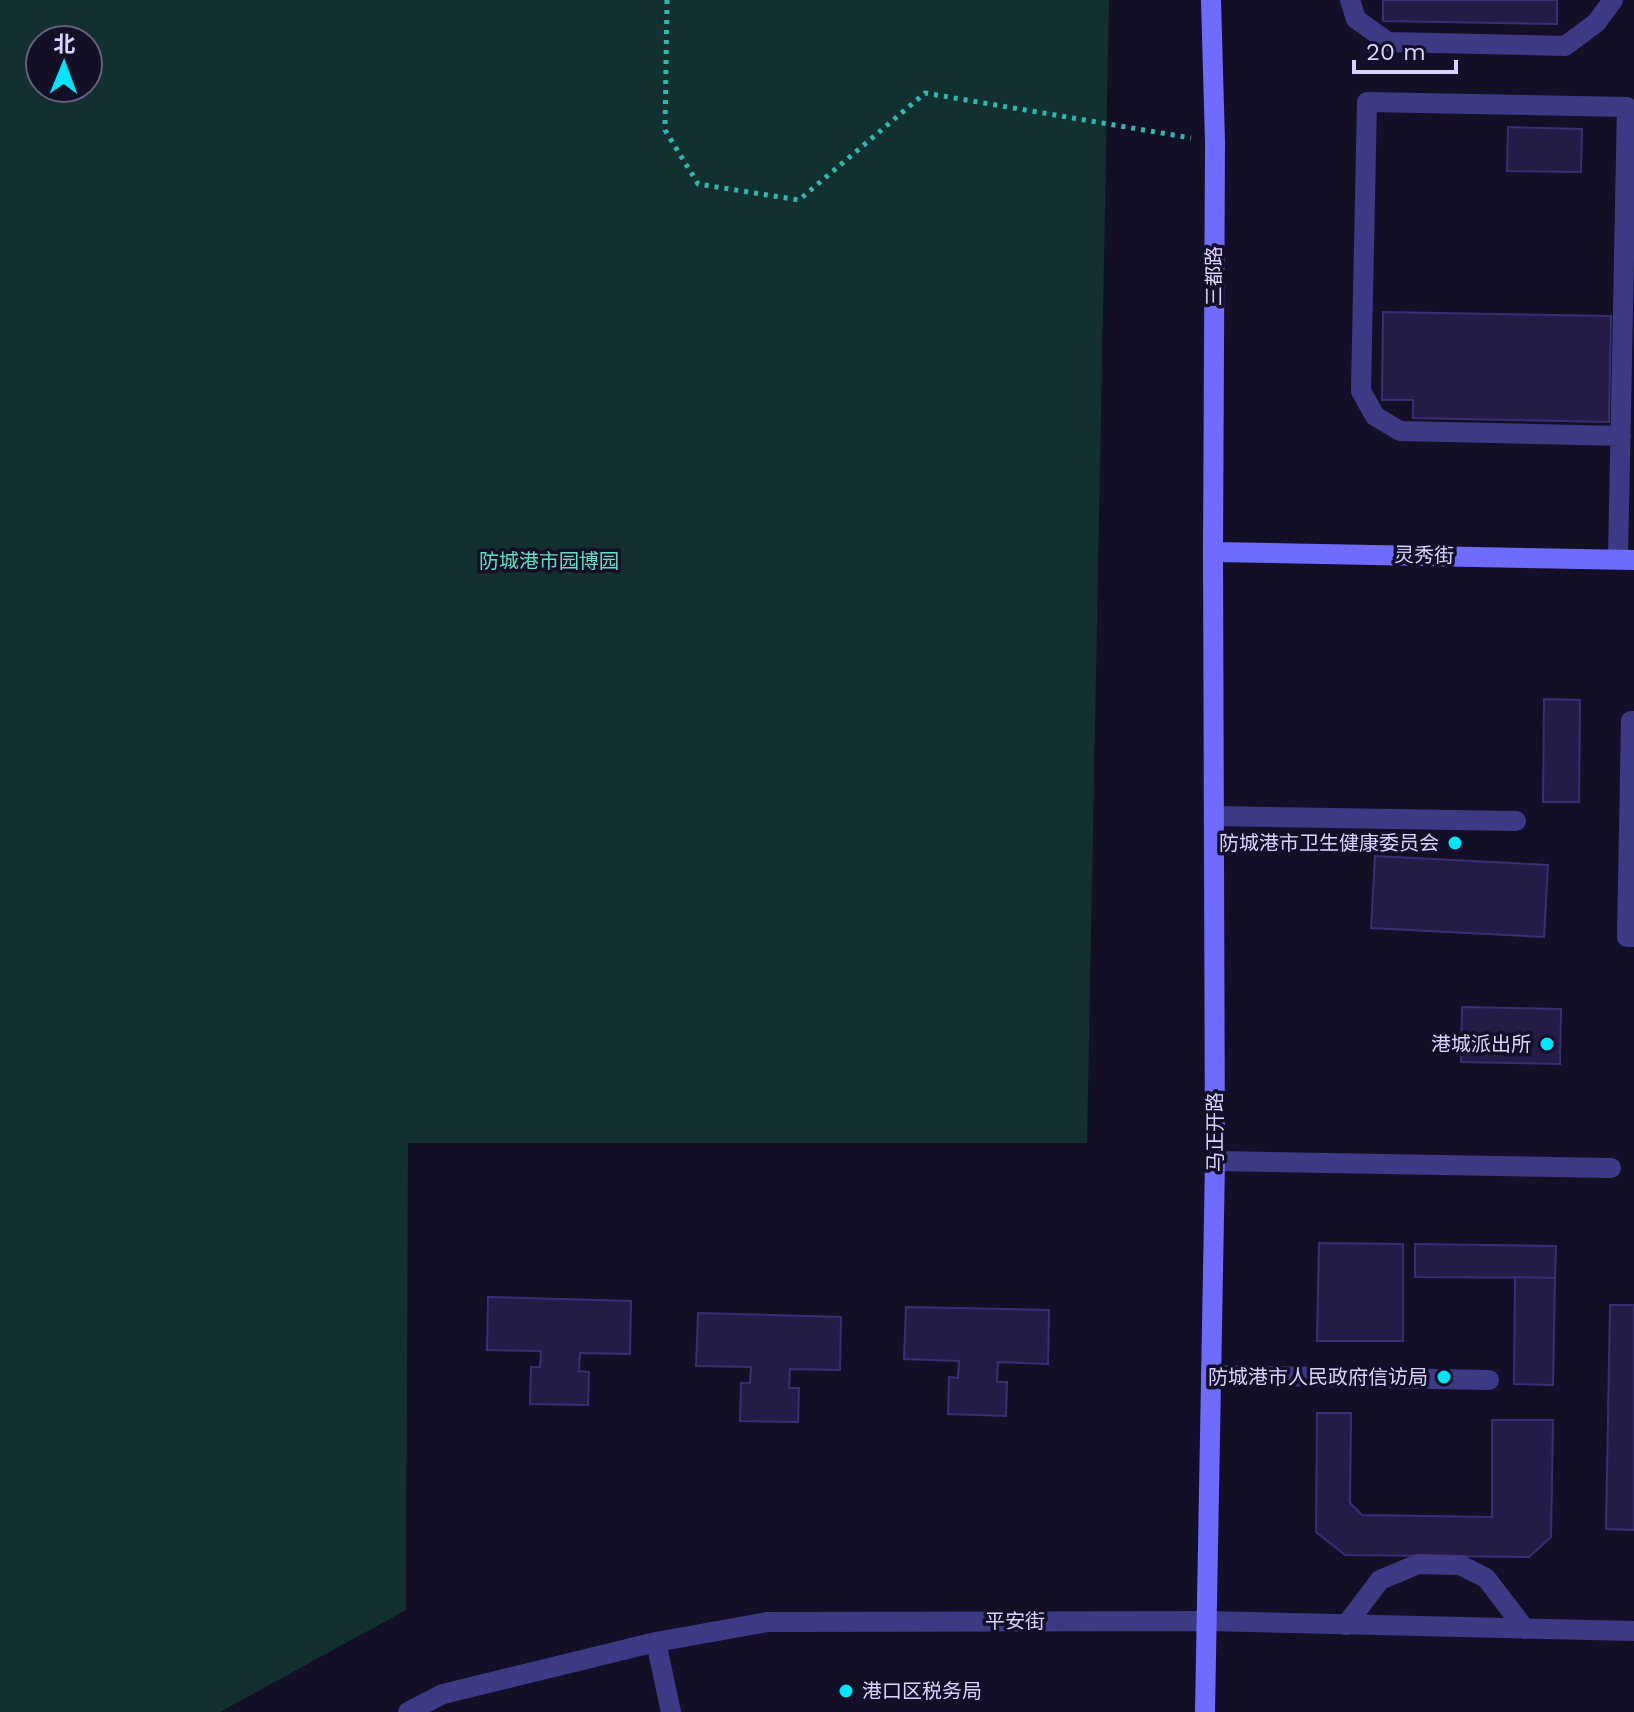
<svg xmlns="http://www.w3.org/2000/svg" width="1634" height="1712" font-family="'Work Sans','Noto Sans SC',sans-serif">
<rect width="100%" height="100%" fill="#130f26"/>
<path fill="#12302f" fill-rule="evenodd" d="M0,0H1109L1087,1143H408L406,1610L220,1712H0ZM40,40H88V88H40Z"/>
<g fill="#241b47" stroke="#3b2d73" stroke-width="2">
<path d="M1383,0H1557V24L1383,21Z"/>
<path d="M1508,127L1582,129L1581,172L1507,171Z"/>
<path d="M1383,312L1611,316L1609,422L1413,418V400H1382Z"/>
<path d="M1544,699L1580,700L1579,802H1543Z"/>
<path d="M1375,856L1548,865L1544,937L1371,928Z"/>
<path d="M1462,1007L1561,1009L1560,1064L1461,1062Z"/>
<path d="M1319,1243L1403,1244V1341H1317Z"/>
<path d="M1415,1244L1556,1246L1555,1278L1415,1277Z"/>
<path d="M1515,1277L1555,1278L1553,1385L1514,1384Z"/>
<path d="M488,1297L631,1301L630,1354L580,1353L579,1371L589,1372L588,1405L530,1404L531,1367H540L541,1351L487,1350Z"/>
<path d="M1610,1305H1634V1530L1606,1529Z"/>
<path d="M906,1307L1049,1310L1048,1364L998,1362L997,1382H1007L1006,1416L948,1414L949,1377L958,1378L959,1361L904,1359Z"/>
<path d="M698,1313L841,1317L840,1370L790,1369L789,1388H799L798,1422L740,1421L741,1383H750L751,1367L696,1366Z"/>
<path d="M1317,1413H1351L1350,1503L1362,1515L1492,1517V1420H1553L1551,1537L1529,1557L1345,1555L1316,1532Z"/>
</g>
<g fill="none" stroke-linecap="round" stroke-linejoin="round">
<path stroke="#2fb8b0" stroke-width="5" stroke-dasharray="4 6" stroke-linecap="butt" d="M667,0L665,130L698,184L799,200L925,93L1191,138"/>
<g stroke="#3d3a85" stroke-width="20">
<path d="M1350,0L1356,19L1388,42L1565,46L1596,23L1613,0"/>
<path d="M1618,559L1627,107L1367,102L1361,391L1375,416L1400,431L1621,436"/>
<path d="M1634,721H1631L1627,937H1634"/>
<path d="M1214,816L1516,821"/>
<path d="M1215,1161L1611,1168"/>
<path d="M1211,1375L1489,1380"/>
<path d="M1346,1625L1380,1580L1418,1564L1460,1565L1486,1578L1525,1629"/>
<path d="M656,1642L671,1712"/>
</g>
<path stroke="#3d3a85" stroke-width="20" d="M408,1712L443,1694L656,1642L767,1622L1207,1621L1634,1631"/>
<g stroke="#6f6bff" stroke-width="20">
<path d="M1213,552L1634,560"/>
<path d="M1205,1712L1215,1161L1213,552L1215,142L1211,0"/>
</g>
</g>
<g fill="#00e5ff" stroke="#130f26" stroke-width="3">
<circle cx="1455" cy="843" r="8"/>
<circle cx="1547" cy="1044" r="8"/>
<circle cx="1444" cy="1377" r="8"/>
<circle cx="846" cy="1691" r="8"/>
</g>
<g text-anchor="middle" stroke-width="7" stroke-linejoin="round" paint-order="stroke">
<g font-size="20" fill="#d9d4ff" stroke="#130f26">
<text transform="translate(1214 276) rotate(-90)" y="7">三都路</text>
<text transform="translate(1424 555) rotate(1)" y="7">灵秀街</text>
<text transform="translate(1215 1132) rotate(-90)" y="7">马正开路</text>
<text x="1015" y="1628">平安街</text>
</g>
<g font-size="20" fill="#5fe0c0" stroke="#130f26">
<text x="549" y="568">防城港市园博园</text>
</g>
<g font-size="20" fill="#d9d4ff" stroke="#130f26" text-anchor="end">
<text x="1439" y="850">防城港市卫生健康委员会</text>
<text x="1531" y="1051">港城派出所</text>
<text x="1428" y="1384">防城港市人民政府信访局</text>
<text x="862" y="1698" text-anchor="start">港口区税务局</text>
</g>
</g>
<g transform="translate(64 64) rotate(1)"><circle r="38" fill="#130f26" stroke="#625e7d" stroke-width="2"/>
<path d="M0-6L14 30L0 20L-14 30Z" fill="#00e5ff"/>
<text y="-12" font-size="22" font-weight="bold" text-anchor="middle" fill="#d9d4ff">北</text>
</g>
<path d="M1354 60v12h102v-12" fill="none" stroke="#d9d4ff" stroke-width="4"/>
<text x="1366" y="60" font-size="24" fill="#d9d4ff" stroke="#130f26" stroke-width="6" paint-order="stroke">20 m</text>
</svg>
